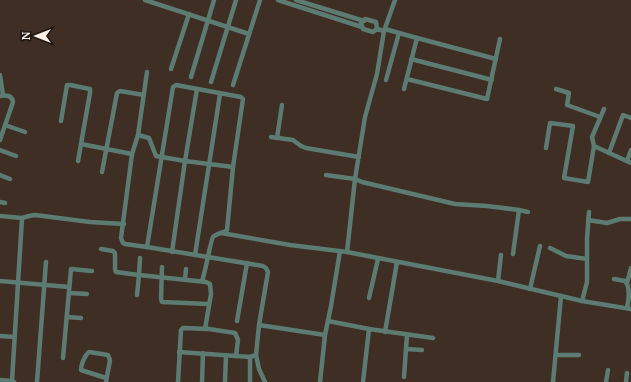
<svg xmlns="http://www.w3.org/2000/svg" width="631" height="382" font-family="'Noto Serif',serif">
<rect width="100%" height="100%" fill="#3f2e23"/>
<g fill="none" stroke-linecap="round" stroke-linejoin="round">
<g stroke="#5c7b73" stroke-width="4.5">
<path d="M145,0L249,34"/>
<path d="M278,0L362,27"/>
<path d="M296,0L364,21"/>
<path d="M377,29L376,22L365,19L361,23L363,29L373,32L377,29L384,31"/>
<path d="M385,29L399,33L386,80"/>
<path d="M399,33L417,38L404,89"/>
<path d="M417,38L496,59"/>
<path d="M411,59L492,80"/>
<path d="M171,69L189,14"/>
<path d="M0,75L3,95"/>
<path d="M191,77L214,0"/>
<path d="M407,79L487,99L500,39"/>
<path d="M211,82L236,0"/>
<path d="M233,85L260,0"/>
<path d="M556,89L569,93L567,105L600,117"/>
<path d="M0,96C6,95 12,95 13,102L0,140"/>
<path d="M604,109L592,137L594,146L631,163"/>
<path d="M61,121L67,85H70L90,89V93L78,161"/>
<path d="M5,125L25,132"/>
<path d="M138,135L149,138L156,156L185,161L197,89"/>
<path d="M271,137L293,140L301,146L306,148L359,157"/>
<path d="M277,138L282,105"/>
<path d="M81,144L132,154"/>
<path d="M546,148L550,123L573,126L564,178L588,182L594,146"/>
<path d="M0,150L16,156"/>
<path d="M609,153L623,115L631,118"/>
<path d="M627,161L631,150"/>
<path d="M102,172L117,93L120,91L144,95"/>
<path d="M0,175L10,179"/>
<path d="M326,175L355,179L362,182L455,204L487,206L519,210L513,254"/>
<path d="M0,202L5,203"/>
<path d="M519,210L528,212"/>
<path d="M0,216L22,218L29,216L35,215L90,222L124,224"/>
<path d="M588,220L607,223L620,219H631"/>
<path d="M221,233L290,245L347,252L498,281L561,296L553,382"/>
<path d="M147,247L125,244L123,243L121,238L132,154L138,135L147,72"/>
<path d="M550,248L566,256L587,259"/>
<path d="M101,249L113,251L115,253V269L116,272L139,275L137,295"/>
<path d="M172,252L185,161L233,167L243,99L241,97L176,85L173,87L147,247L263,266L266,268L268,272L259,325L256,355L259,369L265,382"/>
<path d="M347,252L355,179L365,117L377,74L384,31L395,0"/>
<path d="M195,255L220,94"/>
<path d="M140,258L139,275L206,282L210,284L211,294L205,329"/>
<path d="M162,267L161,299L162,302L208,304"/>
<path d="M185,279L186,269"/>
<path d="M614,279L625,281C631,288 629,299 627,308"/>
<path d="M0,281L69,287"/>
<path d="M202,281C205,274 211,239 213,237C217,233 224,233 227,230L233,167"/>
<path d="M498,281L501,255"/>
<path d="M627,283L631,268"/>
<path d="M530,289L540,246"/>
<path d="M69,293L87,294"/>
<path d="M561,296L582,301L631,309"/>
<path d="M369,298L378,259"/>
<path d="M582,301L587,282V239L589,212"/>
<path d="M67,317L81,318"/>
<path d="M237,321L247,263"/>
<path d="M328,321L369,329"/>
<path d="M259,325L325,335"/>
<path d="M385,332L397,262"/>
<path d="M0,336L14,337"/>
<path d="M406,349L422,350"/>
<path d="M179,352L250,357L256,355"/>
<path d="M556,355H579"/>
<path d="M63,358L71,269L92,271"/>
<path d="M404,377L407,335"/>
<path d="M0,380L12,381L14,382"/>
<path d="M12,381L22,218"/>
<path d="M37,382L46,262"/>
<path d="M106,382L110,360L108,355L89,352C85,355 81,364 81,370L106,378"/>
<path d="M178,382L181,330L183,328L209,329L235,333L238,340L236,356"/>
<path d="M202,382L203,353"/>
<path d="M225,382L226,355"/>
<path d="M250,382V357"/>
<path d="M320,382L325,335L331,306L340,251"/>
<path d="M363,382L369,329L433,338"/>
<path d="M606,382L608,370"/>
<path d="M626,382L627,373"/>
</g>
</g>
<g transform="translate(36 36) rotate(270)" stroke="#201813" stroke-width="3" paint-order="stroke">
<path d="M0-3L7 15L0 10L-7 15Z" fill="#f9ede7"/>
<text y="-6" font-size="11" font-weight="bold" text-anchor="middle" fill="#f9ede7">N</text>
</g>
</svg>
